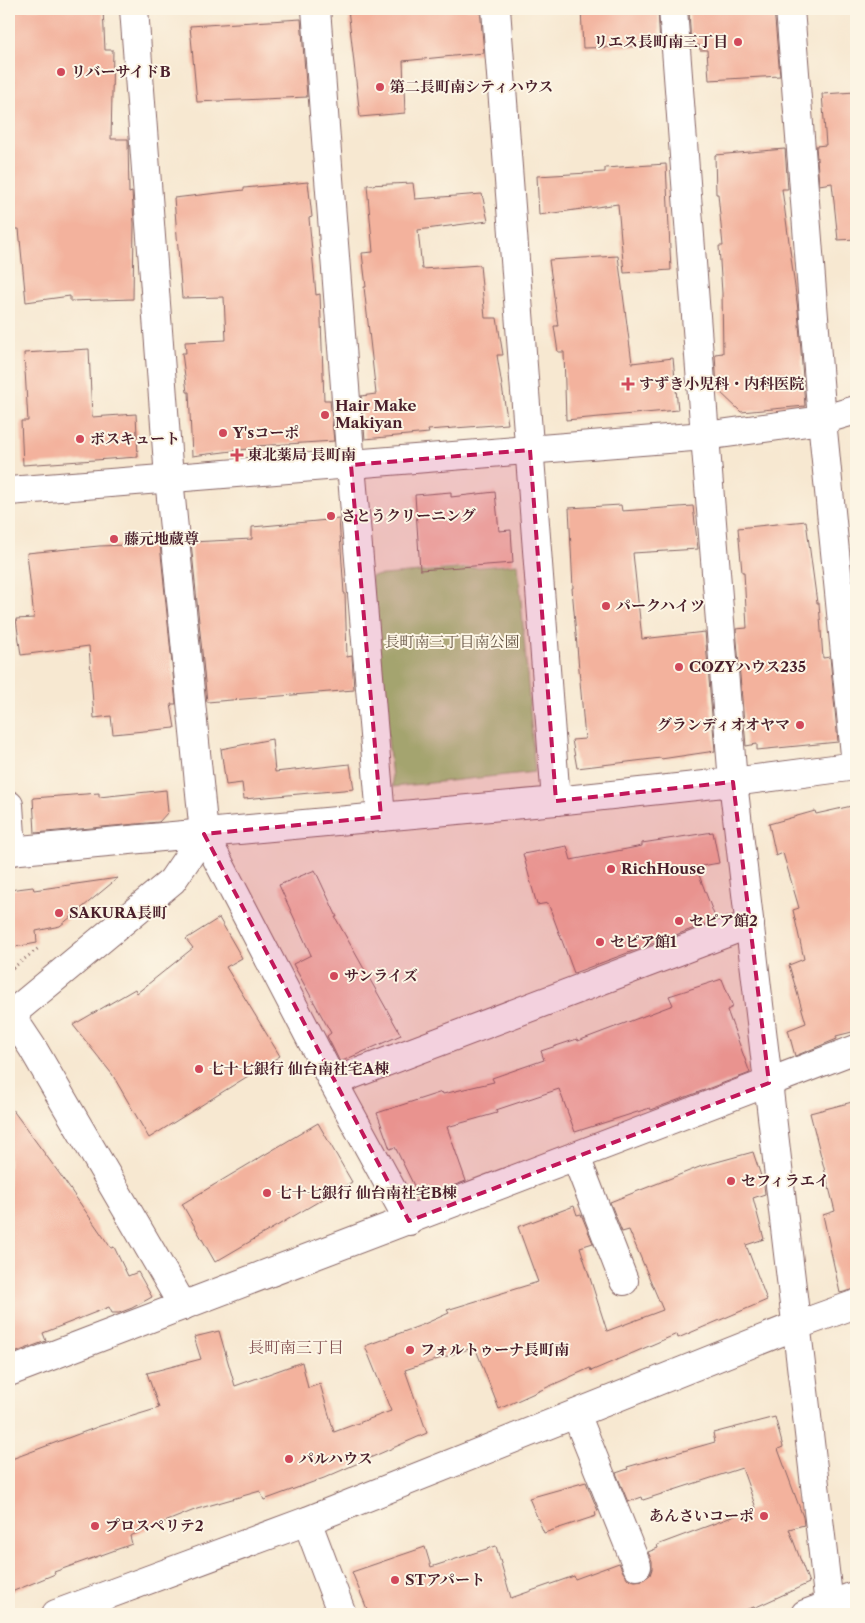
<svg xmlns="http://www.w3.org/2000/svg" width="865" height="1623" font-family="'Libre Caslon Text','Noto Serif JP',serif">
<rect width="100%" height="100%" fill="#fcf5e5"/>
<filter id="ink" filterUnits="userSpaceOnUse"><feTurbulence type="fractalNoise" baseFrequency=".02" numOctaves="2"/><feDisplacementMap in="SourceGraphic" scale="10" xChannelSelector="R" yChannelSelector="G"/><feConvolveMatrix kernelMatrix="1 2 1 2 8 2 1 2 1" color-interpolation-filters="sRGB"/></filter>
<filter id="wash" filterUnits="userSpaceOnUse"><feTurbulence type="fractalNoise" baseFrequency=".0096" numOctaves="4" result="noise"/><feDisplacementMap in="SourceGraphic" scale="20" xChannelSelector="R" yChannelSelector="G"/><feGaussianBlur stdDeviation="1.12" result="paint"/><feColorMatrix in="noise" values="0 0 0 0 0 0 0 0 0 0 0 0 0 0 0 0 0 1.4 0 .05"/><feComposite in="paint" operator="in"/></filter>
<g filter="url(#wash)">
<rect width="100%" height="100%" fill="#f7e8d1"/>
<path fill="#9dc774" stroke="#747350" d="M518,564L535,772L393,787L371,576Z"/>
<g id="blocks">
<g fill="#f3b29d">
<path d="M9,9H103L105,50H113L111,139H128L129,193L132,192L134,223L133,299L70,301V296L26,302L19,229H9Z"/>
<path d="M348,9H480L484,53L403,61L405,113L360,117Z"/>
<path d="M581,9H658L660,46L583,48Z"/>
<path d="M689,9H774L780,76L709,80L707,50H700L699,45L691,46Z"/>
<path d="M301,19L307,97L197,102L190,26Z"/>
<path d="M856,92V239L838,240L832,183L819,185L816,146L826,145L822,94Z"/>
<path d="M785,149L788,189H782L798,310L805,406L741,412L717,389L715,354L723,353L722,293L719,246H723L718,194H716L715,155Z"/>
<path d="M666,164L671,270L624,273L618,204L539,215L537,176L605,172V168Z"/>
<path d="M308,182L312,217L309,218L316,295L320,294L324,400H330L334,441L256,446V448L192,456L189,392H187L182,353H186L185,342L226,340L224,297L182,298L174,198L244,190V188Z"/>
<path d="M413,183L415,199L482,194L488,221L418,230L422,269L480,265L485,318H497L503,355H497L508,424L428,430L429,433L365,439L361,396L376,394L364,287H366L362,253L373,252L367,185Z"/>
<path d="M618,256L632,363L673,358L678,410L566,420L564,352H558L554,326H558L549,260Z"/>
<path d="M89,349L92,417L136,414L138,457L23,465L21,421H28L24,353Z"/>
<path d="M451,492V497L495,492L499,531L511,530L513,563L420,570L415,495Z"/>
<path d="M621,505L622,511L693,506L698,549L633,553L642,639L705,632L715,751L661,759V758L577,768L572,740L585,739L572,588H573L569,508Z"/>
<path d="M339,519L344,593H345L347,657L352,656L354,690L207,702L191,542L252,539V527Z"/>
<path d="M806,521L817,603H819L823,658L830,657L838,742L757,750V744L746,746L736,629L747,628L744,572H742L738,528Z"/>
<path d="M160,544L176,704H171L175,728L113,734L111,716L94,718L89,646L21,655L16,619L34,618L27,553L99,546Z"/>
<path d="M272,739L275,772L350,764L354,789L244,799L242,783L226,785L221,749Z"/>
<path d="M166,790L168,812L159,822L35,833L33,798L99,793V797Z"/>
<path d="M856,805V1031L836,1036L837,1039L795,1056L788,1030L806,1023L789,965L804,959L793,910L799,908L783,853L776,856L769,824L815,811L816,814Z"/>
<path d="M713,832L719,863L696,867L716,920L574,973L548,903L537,905L523,854L567,846L571,860L642,846V843Z"/>
<path d="M315,870L337,917H335L401,1035L340,1062L327,1036L331,1033L293,964L311,955L279,885Z"/>
<path d="M118,878L60,926L36,931L37,943L9,948V890L33,887L34,890Z"/>
<path d="M219,918L242,958L226,967L280,1056L149,1138L112,1074L73,1025L135,989L137,993L193,948L186,939Z"/>
<path d="M722,979L733,1007L727,1010L750,1073L651,1110L650,1108L575,1132L559,1089L496,1110L497,1113L447,1127L466,1181L420,1198L395,1147L390,1149L377,1113L442,1092L443,1094L494,1082L492,1078L544,1060L541,1051L577,1039L578,1041L673,1005L669,996Z"/>
<path d="M856,1101V1289L840,1293L823,1215L835,1211L810,1113Z"/>
<path d="M9,1105L59,1173L111,1248L114,1247L128,1276L138,1272L152,1297L132,1308L119,1313H112L109,1307L43,1333L46,1341L9,1355Z"/>
<path d="M318,1123L352,1182L215,1262L182,1204Z"/>
<path d="M753,1152L764,1185L765,1194L753,1198L764,1239L746,1245L767,1300L678,1338L677,1334L591,1371L590,1368L499,1409L475,1347L405,1370L427,1433L324,1478L264,1500L260,1491L197,1509L130,1536L132,1544L54,1572L55,1574L9,1593V1460L100,1426L159,1408L147,1373L201,1359L194,1337L219,1331L235,1386L302,1362L308,1388L320,1384L334,1432L391,1411L365,1346L422,1325L449,1313L447,1310L538,1282L518,1227L574,1206L577,1215L581,1214L593,1243L580,1247L607,1331L663,1310L629,1230L622,1232L610,1202L702,1166Z"/>
<path d="M775,1417L783,1447L778,1449L803,1517L804,1525L789,1529L809,1583L754,1608V1607L733,1614H369L352,1572L425,1547L431,1567L496,1546L511,1598L574,1576L575,1579L619,1563L623,1572L628,1579L635,1581L643,1580L650,1575L652,1569V1561L648,1552L658,1548L657,1545L756,1508L742,1468L643,1500L642,1497L628,1502L616,1473L628,1469L627,1467L715,1442L713,1433Z"/>
<path d="M586,1482L598,1511L595,1512L596,1516L544,1533L529,1498Z"/>
</g>
</g>
</g>
<g filter="url(#ink)">
<use href="#blocks" fill-opacity="0" stroke="#876565" stroke-width="1"/>
<g fill="none" stroke-linecap="round" stroke-linejoin="round">
<g stroke="#876565" stroke-width="30">
<g id="minor">
<path d="M134,9L169,478L204,834L333,1082L409,1221"/>
<path d="M316,9L351,465L381,817"/>
<path d="M496,9L556,801"/>
<path d="M673,9L705,436L733,782L829,1605"/>
<path d="M790,9L822,420L856,765"/>
<path d="M9,491L705,436L822,420L856,410"/>
<path d="M9,805L12,851"/>
<path d="M9,851L556,801L733,782L856,766"/>
<path d="M10,1014L32,1047L183,1306"/>
<path d="M9,1016L172,881L204,834"/>
<path d="M333,1082L750,924"/>
<path d="M576,1157L624,1281"/>
<path d="M9,1372L856,1049"/>
<path d="M576,1414L637,1566"/>
<path d="M307,1521L342,1614"/>
<path d="M56,1614L307,1521L798,1325L856,1304"/>
<path d="M805,1614L856,1595"/>
</g>
</g>
<path stroke="#876565" stroke-width="3" stroke-dasharray="1 4" stroke-linecap="butt" d="M9,971L40,947"/>
<use href="#minor" stroke="#fff" stroke-width="28"/>
</g>
</g>
<path fill="#c2185b" fill-opacity="0.2" stroke="#c2185b" stroke-width="4" stroke-dasharray="10 6" stroke-linejoin="round" d="M530,450L556,801L733,782L769,1083L409,1221L204,834L381,817L351,465Z"/>
<g fill="#d1495b" stroke="#fcf5e5" stroke-width="2">
<circle cx="738" cy="42" r="5"/>
<circle cx="61" cy="72" r="5"/>
<circle cx="380" cy="87" r="5"/>
<path d="M625.5 376.5h5v5h5v5h-5v5h-5v-5h-5v-5h5z"/>
<circle cx="325" cy="415" r="5"/>
<circle cx="223" cy="433" r="5"/>
<circle cx="80" cy="439" r="5"/>
<path d="M234.5 447.5h5v5h5v5h-5v5h-5v-5h-5v-5h5z"/>
<circle cx="331" cy="516" r="5"/>
<circle cx="114" cy="539" r="5"/>
<circle cx="606" cy="606" r="5"/>
<circle cx="679" cy="667" r="5"/>
<circle cx="800" cy="725" r="5"/>
<circle cx="611" cy="869" r="5"/>
<circle cx="59" cy="913" r="5"/>
<circle cx="679" cy="921" r="5"/>
<circle cx="600" cy="942" r="5"/>
<circle cx="334" cy="976" r="5"/>
<circle cx="199" cy="1069" r="5"/>
<circle cx="731" cy="1181" r="5"/>
<circle cx="267" cy="1193" r="5"/>
<circle cx="410" cy="1350" r="5"/>
<circle cx="289" cy="1459" r="5"/>
<circle cx="764" cy="1516" r="5"/>
<circle cx="95" cy="1526" r="5"/>
<circle cx="395" cy="1580" r="5"/>
</g>
<g text-anchor="middle" stroke-width="4" stroke-linejoin="round" paint-order="stroke">
<g font-size="15" font-weight="bold" fill="#4a1f2b" stroke="#fcf5e5" text-anchor="start">
<text x="728" y="47" text-anchor="end">リエス長町南三丁目</text>
<text x="71" y="77">リバーサイドB</text>
<text x="390" y="92">第二長町南シティハウス</text>
<text x="639" y="389">すずき小児科・内科医院</text>
<text x="335" y="411">Hair Make<tspan x="335" dy="17">Makiyan</tspan></text>
<text x="233" y="438">Y'sコーポ</text>
<text x="90" y="444">ボスキュート</text>
<text x="247" y="460">東北薬局 長町南</text>
<text x="341" y="521">さとうクリーニング</text>
<text x="124" y="544">藤元地蔵尊</text>
<text x="616" y="611">パークハイツ</text>
<text x="689" y="672">COZYハウス235</text>
<text x="790" y="730" text-anchor="end">グランディオオヤマ</text>
<text x="621" y="874">RichHouse</text>
<text x="69" y="918">SAKURA長町</text>
<text x="689" y="926">セピア館2</text>
<text x="610" y="947">セピア館1</text>
<text x="344" y="981">サンライズ</text>
<text x="209" y="1074">七十七銀行 仙台南社宅A棟</text>
<text x="741" y="1186">セフィラエイ</text>
<text x="277" y="1198">七十七銀行 仙台南社宅B棟</text>
<text x="420" y="1355">フォルトゥーナ長町南</text>
<text x="299" y="1464">パルハウス</text>
<text x="754" y="1521" text-anchor="end">あんさいコーポ</text>
<text x="105" y="1531">プロスペリテ2</text>
<text x="405" y="1585">STアパート</text>
</g>
<g font-size="15" fill="#635141" stroke="#fcf5e5">
<text x="452" y="647">長町南三丁目南公園</text>
</g>
<g font-size="16" fill="#855253" stroke="#fcf5e5">
<text x="296" y="1353">長町南三丁目</text>
</g>
</g>
<rect width="865" height="1623" fill="none" stroke="#fcf5e5" stroke-width="30"/>
</svg>
